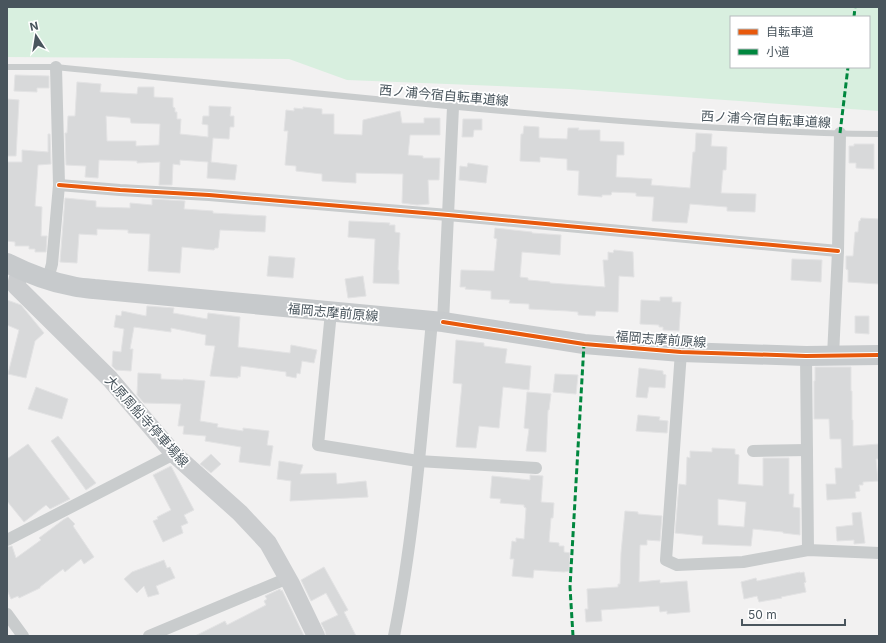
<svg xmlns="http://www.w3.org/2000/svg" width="886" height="643" font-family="Inter,'Noto Sans JP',sans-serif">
<rect width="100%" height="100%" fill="#f2f1f1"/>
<path fill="#d8efdf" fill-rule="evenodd" d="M7,7H879V111L569,89L347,80L289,59L7,57ZM731,17H869V67H731Z"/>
<g fill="#d8d9da" stroke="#e3e3e4" fill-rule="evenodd">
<path d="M15,75L49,76V88H37V92L14,91Z"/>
<path d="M77,82L101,84L100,92L137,94L138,87H154V97L173,98V107L175,108V112H177V119H181L180,134L208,137V125L202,124L203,116H209V106L231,107L230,116H234V127H230L229,139L213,138L211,162L237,165L235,180L207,178L208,162L180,160V165L173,164L172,185H159L160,162L137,163V161L99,160L98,178L85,177L86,166L66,165L65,133H67L68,116H75ZM106,116L130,118L131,123L160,124L159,145L136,146V141H107Z"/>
<path d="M7,99L19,100L16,156H7Z"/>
<path d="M303,107L322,109V114H334V134L362,135L363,120L400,111L402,123H424V118H440V135H410L408,155L423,156V158H440L439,180H428L429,204L417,205L402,203L403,174L356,173V183L322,181V174L296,171V166L285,165L288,131H284L286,110L294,111V108L303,109Z"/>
<path d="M463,119H482V130H474L473,137H462Z"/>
<path d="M524,126L539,127V138L567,139L568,128H579L578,130H600V141L624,142V155H617L616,177L652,179L651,185L690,188L693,152H695L696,133L712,134L711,146L727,147L726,170H723L721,193L756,194L755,212L727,211V207L690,204L687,223L652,221L654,197L636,196V193L612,192L611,195H602V197L578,195L579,171L567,170V159L540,157V162L520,161L521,134H523Z"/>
<path d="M48,134H50L51,164L38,165L35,206L42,207L41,236H47L46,252H35V249H29V246H15V242L7,241V162H22V150L48,152Z"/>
<path d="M854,144H874V169L856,168V163H849V146H854Z"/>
<path d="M468,163L488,166L486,183L459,180L460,166L467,167Z"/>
<path d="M65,198L96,201V207L130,208V203L152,205V199L185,201L184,209L213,211V213L266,216L265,232L220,230L218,248H215L214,250L182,247L180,273L148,271L150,234L128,233V230L97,229V235L79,234L77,263L60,262Z"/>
<path d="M861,218L879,219V284L848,282V270L846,269V256H853L855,232H858L859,221H860Z"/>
<path d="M349,221L390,223L389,225H395V232L400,233L398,270H399V284L373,283L375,239L348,237Z"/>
<path d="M495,228L532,232V233L561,235L560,255L522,252L520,277L528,278V280L550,282V283L605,287L603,260H608V252L613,253L614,250L633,252L634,277L619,276L618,312L596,311L595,316L578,315V312L568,311L529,309V304L509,303L510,300L491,299V291L465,289L466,287H460L461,270L494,271L497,239L494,238Z"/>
<path d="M269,256L295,258L293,278L267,276Z"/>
<path d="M792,259L822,260L821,282L791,280Z"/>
<path d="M363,276L366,296L348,298L345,279Z"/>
<path d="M660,297H672V302H681L679,331L663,330V327H659V325L640,324L641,300L660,301Z"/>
<path d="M7,300L21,305L44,333L35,341L26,378L8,374L19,330L7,325Z"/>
<path d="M147,306L174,308L173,313L207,319L208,313L240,317L238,347L290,353L291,345L317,350L314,363L302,361L300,374L297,373L296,378L286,376V372L241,366L240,377L238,376V378L210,376L215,346L205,345L206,335L171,328V332L134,327L130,349H133L131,371L116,370L112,366L113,351L121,352L124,329L114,327L116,315L121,316L122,311L146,316Z"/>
<path d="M855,316H869V334L855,333Z"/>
<path d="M456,340L484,343V346L507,349L505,363L531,366L529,390L503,387L499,428L479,426L476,448L456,447L462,384L453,383Z"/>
<path d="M815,367H851V391H852V420H853V446L879,444V459H876L878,481L863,482V485H859L860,491L855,492L856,498L827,500L826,484H836L835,468H842L841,439H830L829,419H814V381H815Z"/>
<path d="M639,368L663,371V374L666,375L665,388L649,387L647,398L636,397Z"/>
<path d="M138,373L161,374V379L183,380V379L205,381L200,421L218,424L217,427L243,431V428L269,431L267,445L273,446L270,466L239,462L241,447L205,441L206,436L183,434L184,426H178L181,404L144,403L137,395Z"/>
<path d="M555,374L578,375L576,394L553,392Z"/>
<path d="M36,387L68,399L62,419L28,409Z"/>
<path d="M527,392L551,394L549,410H548L546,452L526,451L529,429L524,428Z"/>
<path d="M638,415L660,417L659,420L668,421L667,433L636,431Z"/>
<path d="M58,436L96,483L86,490L51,441Z"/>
<path d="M28,444L70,499L50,509L46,505L24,522L7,501V459Z"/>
<path d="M712,448L735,449V454L739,455L738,484L763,486V458H789V494H794L793,507L800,508V535L783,533V532L753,529L751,546L702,544L703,536L675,533L679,484L686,485L687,457L690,458V451L712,452ZM718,499L746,502L744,527L718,525Z"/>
<path d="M211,454L221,464L211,473L200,464Z"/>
<path d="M279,461L303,465L300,474L336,473L337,484L366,481L368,497L290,501L291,481L277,479Z"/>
<path d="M171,466L194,510L184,515L188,523L181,526L183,533L163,542L153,521L158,519L157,517L171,510L153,475Z"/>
<path d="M530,475L543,476L541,502L554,503L553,518H551L549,542L559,543V546H564V552L570,553L569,571L564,572L534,570L533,578L512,576L514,559H510L512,541L516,542V538L524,539L526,508L524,507V505L500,503L501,499L490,498L492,476L530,480Z"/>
<path d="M625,511L638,512V514L662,516L660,541L647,540V545H640L639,582L660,580V583L687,581L690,612L667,614V611L660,612L659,606L601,610L602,621L586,622L585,609H588L587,589L618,587V584H620L621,553Z"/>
<path d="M861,512L865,543L854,544V540L837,541L836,527L853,525L852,513Z"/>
<path d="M68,517L75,524L73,526L94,557L84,564L81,559L65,572L63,569L40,587V588L19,598L18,596L11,599L7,590V547L12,546L16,558L41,540L39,538L63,520Z"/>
<path d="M164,560L167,568L170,567L175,578L156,586L159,594L148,597L144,586L137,593L124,579L132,572Z"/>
<path d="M324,567L348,610L344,612L356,636H326L325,631L321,623L338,615L326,593L311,601L301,580Z"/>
<path d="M800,572V573L804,572L806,582L804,583L806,592L781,597L782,598L759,602L757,596L744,599L741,582L756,578L757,581Z"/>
<path d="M280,589L281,591L282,590L304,636H195L225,621L227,625L266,605L264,601L267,599L265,596Z"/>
</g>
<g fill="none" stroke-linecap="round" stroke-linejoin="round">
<path stroke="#c9cccd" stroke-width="6" d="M7,67H56C224,84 392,102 560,116C666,125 773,133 879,134"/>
<g stroke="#c9cccd" stroke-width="12">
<path d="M59,185L120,190L209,195L448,215L838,251"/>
<path d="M48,279L52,264L59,185L56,67"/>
<path d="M331,312L318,445L418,461L536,468"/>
<path d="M443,322L448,215L453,107"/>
<path d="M681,352L666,560L677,565L743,562L808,550L879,553"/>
<path d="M806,356L808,550"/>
<path d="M833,356L838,251L840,133"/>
<path d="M753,451L807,450"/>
<path d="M7,540L174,454"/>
<path d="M7,614L23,636"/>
<path d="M149,636L288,578"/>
<path d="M394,636C415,532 422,426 432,321"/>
</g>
<path stroke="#cbcdcf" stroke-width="18" d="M20,269L16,286L110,379L174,454L240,513L268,543L291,584L316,636"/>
<path stroke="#c7cacc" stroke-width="20" d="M7,263C27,273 50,282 72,286C79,288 87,288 94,289L443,322L584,344L681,352L806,356L879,355"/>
<g stroke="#00873e" stroke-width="3" stroke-dasharray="6 3" stroke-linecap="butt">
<path d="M854,17L855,7"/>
<path d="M840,133L848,67"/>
<path d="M573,636L570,587L584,344"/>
</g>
<g stroke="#fff" stroke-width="6">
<g id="cycleway">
<path d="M59,185L120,190L209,195L448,215L838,251"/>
<path d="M443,322L584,344L681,352L806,356L879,355"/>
</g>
</g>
<use href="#cycleway" stroke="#e8590c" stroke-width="4"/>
</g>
<g text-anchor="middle" stroke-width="3.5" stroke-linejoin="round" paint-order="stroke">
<g font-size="13" fill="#49555d" stroke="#fff">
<text transform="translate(444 95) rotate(5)" y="5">西ノ浦今宿自転車道線</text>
<text transform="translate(766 119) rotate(3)" y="5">西ノ浦今宿自転車道線</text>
<text transform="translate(333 312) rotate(5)" y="5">福岡志摩前原線</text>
<text transform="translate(661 339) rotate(4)" y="5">福岡志摩前原線</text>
<text transform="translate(147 421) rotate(48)" y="5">大原周船寺停車場線</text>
</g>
</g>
<rect width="886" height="643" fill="none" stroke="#49555d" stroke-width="16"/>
<rect x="730" y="16" width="140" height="52" fill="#ffffff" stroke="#b6bbbe"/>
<rect x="738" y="29" width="20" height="6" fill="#e8590c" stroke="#b6bbbe"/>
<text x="766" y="36" font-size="12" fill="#49555d">自転車道</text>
<rect x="738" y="49" width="20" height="6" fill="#00873e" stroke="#b6bbbe"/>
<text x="766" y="56" font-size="12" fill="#49555d">小道</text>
<g transform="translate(36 36) rotate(348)" stroke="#ffffff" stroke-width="3" paint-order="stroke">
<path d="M0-3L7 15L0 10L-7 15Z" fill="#49555d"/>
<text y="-6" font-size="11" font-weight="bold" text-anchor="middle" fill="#49555d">N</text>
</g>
<path d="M742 619v6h103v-6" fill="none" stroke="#49555d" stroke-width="2"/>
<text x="748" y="619" font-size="12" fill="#49555d" stroke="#ffffff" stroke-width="3" paint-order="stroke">50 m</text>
</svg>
